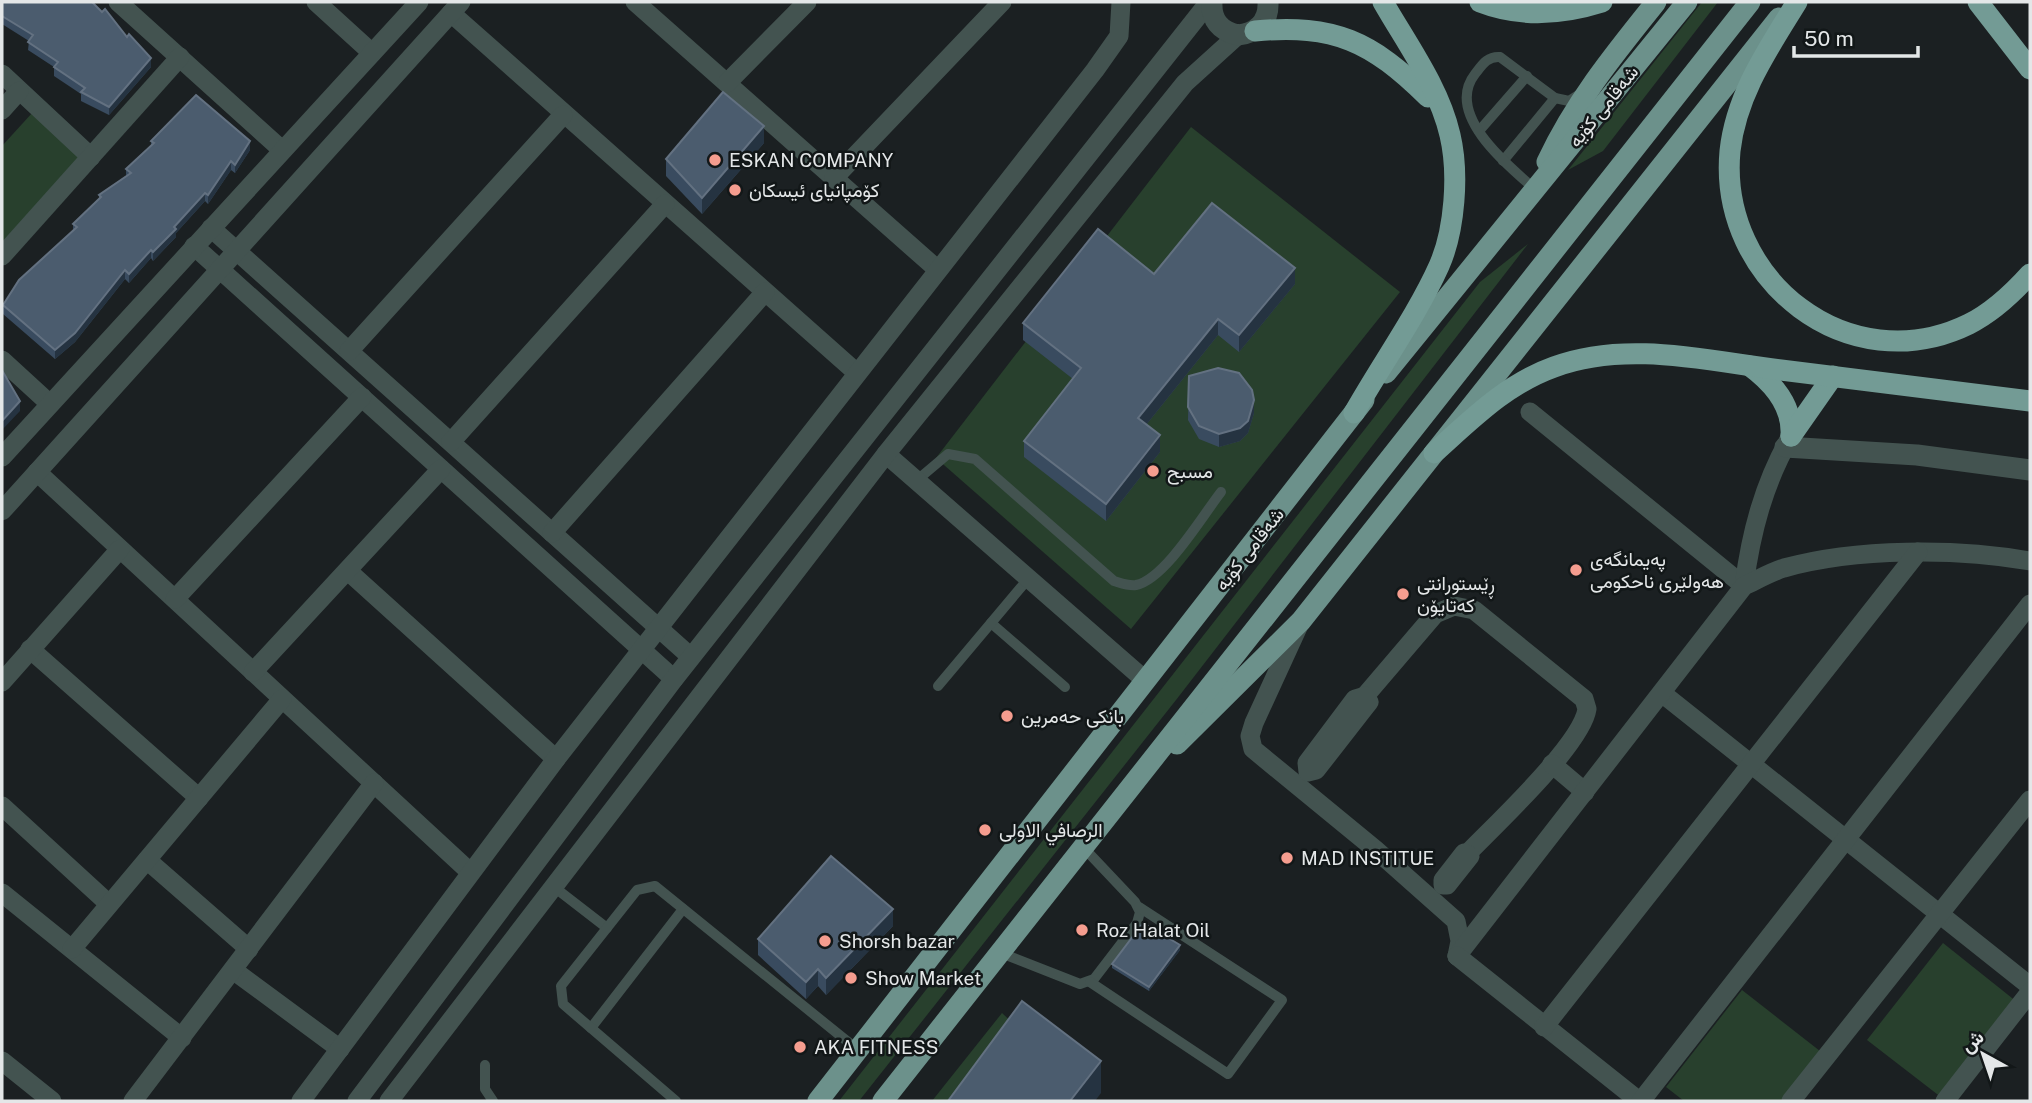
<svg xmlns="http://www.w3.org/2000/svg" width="2032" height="1103" font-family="'Public Sans',Vazirmatn,sans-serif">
<rect width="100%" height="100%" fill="#1b2022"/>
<g fill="#28402d">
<path d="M1702,2H1718L1603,151L1568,170Z"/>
<path d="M33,112L82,159L2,247V146Z"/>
<path d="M1191,127L1400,292L1131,629L936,458Z"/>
<path d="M1528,244L1176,700L859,1101H839L1480,282Z"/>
<path d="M1943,943L2022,1006L1946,1101L1867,1040Z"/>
<path d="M1742,990L1820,1051L1781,1101H1684L1666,1087Z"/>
<path d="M1002,1013L1020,1030L965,1101H932Z"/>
</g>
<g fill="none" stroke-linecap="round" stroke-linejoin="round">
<g stroke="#435350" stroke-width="10">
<path d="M1479,131L1527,76"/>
<path d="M1503,161L1555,98"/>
<path d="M1535,189C1508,166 1444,114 1475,74C1482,65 1487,56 1500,57L1555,98L1569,101L1580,94"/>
<path d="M916,481L948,454L975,459L1114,581C1121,583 1128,586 1136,585C1165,579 1203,515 1221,492"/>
<path d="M991,623L1065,687"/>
<path d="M938,686L1028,579"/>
<path d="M554,887L607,928"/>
<path d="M1001,953L1080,984L1094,979L1137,923L1140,912L1135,902L1083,847"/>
<path d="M1090,982L1228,1074L1282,1000L1139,907"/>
<path d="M591,1028L683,909"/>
<path d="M485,1065V1089L493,1101"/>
<path d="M676,1101L563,1004L561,986L637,890L655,886L858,1050"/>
</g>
<g stroke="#435350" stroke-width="19">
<path d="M118,2L282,150"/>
<path d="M316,2L372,53"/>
<path d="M635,2L938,270"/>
<path d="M451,13L857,373"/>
<path d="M2,74L91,157"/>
<path d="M727,83L807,2"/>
<path d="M2,110L19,91"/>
<path d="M834,178L1002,2"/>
<path d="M211,228L691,657"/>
<path d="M194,246L674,679"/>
<path d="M2,256L180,57"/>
<path d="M349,351L563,115"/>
<path d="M2,360L50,404"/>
<path d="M1530,412L1744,586"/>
<path d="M451,442L665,204"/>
<path d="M886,454L1146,681"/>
<path d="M2,457L419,2"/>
<path d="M37,472L470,872"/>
<path d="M2,511L461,2"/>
<path d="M552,533L765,292"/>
<path d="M348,571L556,759"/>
<path d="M1744,586C1751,532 1764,483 1791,436"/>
<path d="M175,599L362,397"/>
<path d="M1299,625L1254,723L1250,736L1253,749L1376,850L1456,921L1460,941L1457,956"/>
<path d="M30,649L199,798"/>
<path d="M253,672L441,469"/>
<path d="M2,682L120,549"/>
<path d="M1663,694L2030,986"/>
<path d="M1365,696L1435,614L1454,606L1474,610L1584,699L1587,709C1582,744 1496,824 1468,853"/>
<path d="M1365,696L1369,702L1365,707L1316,770L1308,772L1307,763L1355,699Z"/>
<path d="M1552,764L1585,792"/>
<path d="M2,806L109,904"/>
<path d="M1464,853L1470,856L1447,885H1443V880Z"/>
<path d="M147,860L249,949"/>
<path d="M2,893L182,1038"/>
<path d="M72,949L282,699"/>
<path d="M1457,956L1744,586C1757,580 1771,572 1784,568C1856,548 1957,548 2030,561"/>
<path d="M1457,956L1639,1101"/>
<path d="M233,970L340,1049"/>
<path d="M1544,1027L1918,552"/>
<path d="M2,1061L52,1101"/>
<path d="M133,1101L374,783"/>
<path d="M301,1101L556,759L1095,70L1119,36L1121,2"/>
<path d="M357,1101L674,679L1209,2"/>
<path d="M389,1101L886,454L1185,83L1238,35"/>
<path d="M1641,1101L2030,604"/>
<path d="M1791,1101L2030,800"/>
<path d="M1945,1101L2030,992"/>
</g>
<g stroke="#435350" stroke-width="21">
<path d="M1212,2C1211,20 1220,31 1238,35C1257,33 1269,22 1268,2"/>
<path d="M1785,447L1917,455L2030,470"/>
</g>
<g stroke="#6c918b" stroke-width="21">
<path d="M1547,162C1575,102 1615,53 1656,2"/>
<path d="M1386,373L1687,2"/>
<path d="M1177,744L1301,621L1779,18"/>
<path d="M818,1101L1364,400"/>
<path d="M883,1101L1750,2"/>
</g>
<g stroke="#739b95" stroke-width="21">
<path d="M1480,2C1521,18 1561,15 1602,2"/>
<path d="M1797,2C1768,49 1736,95 1730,151C1718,280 1849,383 1969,324C1993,312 2012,294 2030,274"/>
<path d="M1978,2L2030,69"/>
<path d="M1255,31C1335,24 1371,41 1428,97"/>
<path d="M1750,366C1773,383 1793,406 1791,436"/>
<path d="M1354,413C1381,365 1417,315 1439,266C1455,230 1459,173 1450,135C1439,87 1407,44 1383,2"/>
<path d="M1791,436L1833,376"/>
<path d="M1434,453C1471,420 1506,384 1554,367C1626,340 1708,361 1781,370C1864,380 1947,390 2030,401"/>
</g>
</g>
<g fill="#394b5f">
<path d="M2,2L151,67L109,115L81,101V94L54,76V67L28,50L29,41L2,24Z"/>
<path d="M151,141L250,150L235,173L231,170L208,204L205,201L176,233V237L153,261L151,258L129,283L125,279L75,342L55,359L3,314V305L73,231V224L99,199V195L126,176V169L151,146Z"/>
<path d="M764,143L702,214L666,176V159Z"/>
<path d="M1154,274L1295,284L1239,352L1218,335L1146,425L1160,452L1106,521L1024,457V441L1073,379L1023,340V323Z"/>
<path d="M1189,376L1254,413L1248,433L1240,441L1219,447L1199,439L1188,420Z"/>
<path d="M893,926L826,995L818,986L806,999L758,955V939Z"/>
<path d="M1180,950L1149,991L1112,968V964Z"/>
</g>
<g fill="#253341">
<path d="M151,58V67L109,115V107Z"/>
<path d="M764,126V143L702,214V198Z"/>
<path d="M250,141V150L235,173V165Z"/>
<path d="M231,161V170L208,204V195Z"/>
<path d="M205,193V201L176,233V237L153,261V252L174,227Z"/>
<path d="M151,250V258L129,283V274Z"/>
<path d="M1295,268V284L1239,352V335Z"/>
<path d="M125,270V279L75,342L55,359V350Z"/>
<path d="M1218,319V335L1138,435V418Z"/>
<path d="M1254,400V413L1248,433L1240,441L1219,447V434Z"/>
<path d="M20,401V411L2,430V421Z"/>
<path d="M1160,435V452L1106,521V504Z"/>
<path d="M893,909V926L826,995V978Z"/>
<path d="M1180,945V950L1149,991V987Z"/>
<path d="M818,969V986L806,999V982Z"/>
<path d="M1101,1061V1093L1095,1101H1070Z"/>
</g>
<g fill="#4b5c6e" stroke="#637181" stroke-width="2">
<path d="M2,2H92L102,12L105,9L127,37L129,34L151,58L109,107L81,92L85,88L54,67L58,62L28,42L33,35L2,16Z"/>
<path d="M723,92L764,126L702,198L666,159Z"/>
<path d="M196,95L250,141L235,165L231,161L208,195L205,193L174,227L176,229L153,252L151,250L129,274L125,270L75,333L55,350L3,305L19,280L77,227L73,224L101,197L99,195L131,173L126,169L154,143L151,141Z"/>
<path d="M1212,203L1295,268L1239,335L1218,319L1138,418L1160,435L1106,504L1024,441L1081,368L1023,323L1098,229L1154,274Z"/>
<path d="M1218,368L1239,373L1252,390L1254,400L1248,421L1240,428L1219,434L1199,426L1188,407L1189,376Z"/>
<path d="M3,372L20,401L2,421V374Z"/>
<path d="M831,856L893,909L826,978L818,969L806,982L758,939Z"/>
<path d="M1143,923L1180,945L1149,987L1112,964Z"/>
<path d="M1022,1001L1101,1061L1070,1101H948Z"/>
</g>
<g fill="#f59d8f" stroke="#121718" stroke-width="2.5">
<circle cx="715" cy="160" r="7"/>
<circle cx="735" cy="190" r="7"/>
<circle cx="1153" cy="471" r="7"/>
<circle cx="1576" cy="570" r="7"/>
<circle cx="1403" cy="594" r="7"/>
<circle cx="1007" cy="716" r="7"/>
<circle cx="985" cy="830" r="7"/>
<circle cx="1287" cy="858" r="7"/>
<circle cx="1082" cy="930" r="7"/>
<circle cx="825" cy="941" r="7"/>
<circle cx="851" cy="978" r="7"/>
<circle cx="800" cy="1047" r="7"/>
</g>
<g text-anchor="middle" stroke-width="5" stroke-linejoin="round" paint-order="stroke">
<g font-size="19" fill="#e4e7e8" stroke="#121718">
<text transform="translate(1603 106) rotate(-51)" y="7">شەقامی کۆیە</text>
<text transform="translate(1249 549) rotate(-52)" y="7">شەقامی کۆیە</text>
</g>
<g font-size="19" fill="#e4e7e8" stroke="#121718" text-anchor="start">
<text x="729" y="167">ESKAN COMPANY</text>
<text x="749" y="197">کۆمپانیای ئیسکان</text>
<text x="1167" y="478">مسبح</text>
<text x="1590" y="566">پەیمانگەی<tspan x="1590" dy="22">هەولێری ناحکومی</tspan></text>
<text x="1417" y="590">ڕێستورانتی<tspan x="1417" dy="22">کەتایۆن</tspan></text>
<text x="1021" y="723">بانكی حه‌مرین</text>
<text x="999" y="837">الرصافي الاولى</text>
<text x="1301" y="865">MAD INSTITUE</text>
<text x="1096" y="937">Roz Halat Oil</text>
<text x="839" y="948">Shorsh bazar</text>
<text x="865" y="985">Show Market</text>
<text x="814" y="1054">AKA FITNESS</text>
</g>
</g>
<rect width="2032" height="1103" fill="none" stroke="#e4e7e8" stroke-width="7"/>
<g transform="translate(1983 1054) rotate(320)" stroke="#121718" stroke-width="5" paint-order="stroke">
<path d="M0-5L12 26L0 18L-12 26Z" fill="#e4e7e8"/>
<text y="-10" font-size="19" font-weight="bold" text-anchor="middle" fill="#e4e7e8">ش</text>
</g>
<path d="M1794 46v10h124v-10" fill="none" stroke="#e4e7e8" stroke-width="3.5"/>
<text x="1804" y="46" font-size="21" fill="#e4e7e8" stroke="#121718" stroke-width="5" paint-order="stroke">50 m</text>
</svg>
